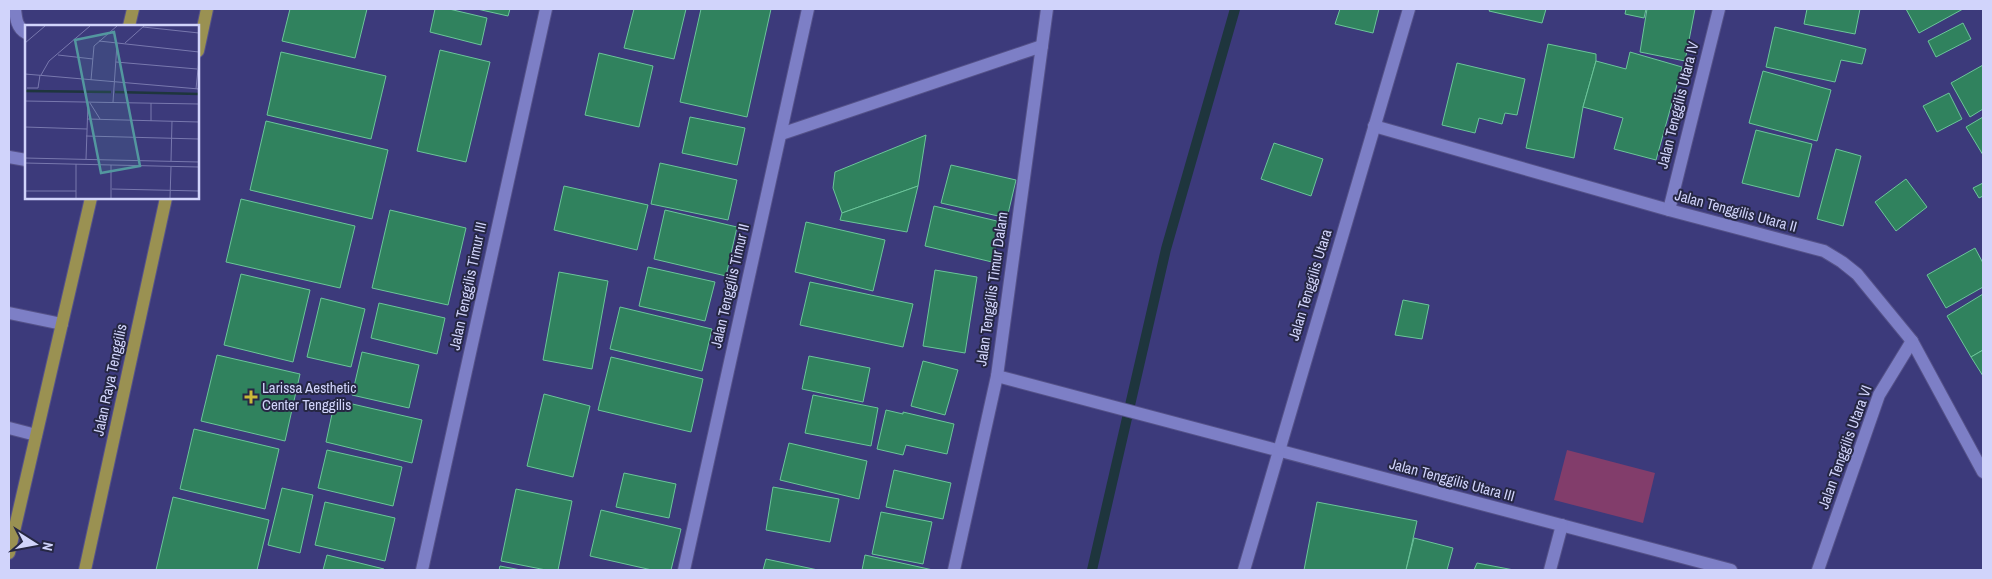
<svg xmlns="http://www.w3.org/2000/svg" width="1992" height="579" font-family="'Archivo Narrow',sans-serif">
<rect width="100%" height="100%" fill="#3c3a7b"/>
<path fill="#823d6b" d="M1567,450L1655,473L1643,523L1554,500Z"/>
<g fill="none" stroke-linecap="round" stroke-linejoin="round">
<path stroke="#1e353d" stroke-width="10" d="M1092,570L1166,249L1235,9"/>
</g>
<g fill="#30825e" stroke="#6bc59a">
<path d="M290,9H367L355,58L282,41Z"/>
<path d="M435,9H449L487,18L481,45L430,32Z"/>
<path d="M477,9H510L508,16Z"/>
<path d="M634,9H686L674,59L624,48Z"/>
<path d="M701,9H771L747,117L680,102Z"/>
<path d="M1340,9H1379L1373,33L1335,24Z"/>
<path d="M1490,9H1546L1542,23L1489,11Z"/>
<path d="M1626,9H1646L1644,18L1625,14Z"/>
<path d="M1647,9H1695L1685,61L1640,52Z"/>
<path d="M1807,9H1860L1855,34L1804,24Z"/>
<path d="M1906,9H1963L1919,33Z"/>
<path d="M1963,23L1971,39L1936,57L1928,41Z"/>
<path d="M1775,27L1866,49L1862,64L1841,60L1835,82L1766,67Z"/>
<path d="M1548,44L1596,54V61L1583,107L1574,158L1526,148Z"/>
<path d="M440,50L490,62L466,162L417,151Z"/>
<path d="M281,52L386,76L371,139L267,115Z"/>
<path d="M1630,52L1682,67L1656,160L1614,149L1623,118L1583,107L1596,61L1626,69Z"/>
<path d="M599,53L653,66L639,127L585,115Z"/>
<path d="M1457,63L1525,79L1517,115L1505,113L1502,124L1479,118L1475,133L1442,125Z"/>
<path d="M1983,65V109L1970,117L1951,83Z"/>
<path d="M1763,71L1831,90L1817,141L1749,123Z"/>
<path d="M1949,93L1962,119L1937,132L1923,106Z"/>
<path d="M690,117L745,128L737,165L682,153Z"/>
<path d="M1983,117V155L1966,127Z"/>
<path d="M266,121L388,150L372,219L250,190Z"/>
<path d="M1756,130L1812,144L1799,197L1742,183Z"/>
<path d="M926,135L918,186L842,213L833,188L835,172Z"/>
<path d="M1274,143L1323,159L1311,196L1261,179Z"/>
<path d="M1836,149L1861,156L1843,226L1817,219Z"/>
<path d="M660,163L737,180L728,220L651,204Z"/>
<path d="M951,165L1016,180L1007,218L941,203Z"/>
<path d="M1906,179L1927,207L1896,231L1875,202Z"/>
<path d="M1983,183V196L1979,198L1973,188Z"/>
<path d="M564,186L648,205L637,250L554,230Z"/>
<path d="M918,186L907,232L840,220L842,213Z"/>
<path d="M241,199L355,226L340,288L226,262Z"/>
<path d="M934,206L1001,222L992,262L925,246Z"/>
<path d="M390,210L466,228L448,305L372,288Z"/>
<path d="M665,210L737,227L726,276L654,259Z"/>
<path d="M806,222L885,240L873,291L795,272Z"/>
<path d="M1975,248L1983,263V287L1946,308L1927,275Z"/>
<path d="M648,267L715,282L705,321L639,306Z"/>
<path d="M935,270L977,277L965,353L923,346Z"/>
<path d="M559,272L608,281L592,369L543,360Z"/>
<path d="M241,274L310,290L293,362L224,345Z"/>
<path d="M810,282L913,304L903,347L800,325Z"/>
<path d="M1983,294V350L1971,357L1947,316Z"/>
<path d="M321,298L365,309L351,367L307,357Z"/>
<path d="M1403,300L1429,305L1422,339L1395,335Z"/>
<path d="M379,303L445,318L437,354L371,338Z"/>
<path d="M620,307L712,329L702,371L610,349Z"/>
<path d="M1983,350V376L1971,357Z"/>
<path d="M362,352L419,365L409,408L352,395Z"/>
<path d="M217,355L300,374L285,441L201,421Z"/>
<path d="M809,356L870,368L863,402L802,389Z"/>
<path d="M611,357L703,379L691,432L598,410Z"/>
<path d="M923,361L958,370L945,415L911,406Z"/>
<path d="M544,394L590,406L573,477L527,466Z"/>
<path d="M813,395L878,408L871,446L805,433Z"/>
<path d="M335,400L422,420L412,463L326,442Z"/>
<path d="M886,410L903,414V412L954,424L947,454L906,445L903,455L877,449Z"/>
<path d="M194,429L279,449L265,509L180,489Z"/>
<path d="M789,443L867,461L859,499L780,480Z"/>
<path d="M327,450L402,467L393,506L318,488Z"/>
<path d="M894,470L951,483L943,519L886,507Z"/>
<path d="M624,473L676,484L669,518L616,507Z"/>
<path d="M773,487L839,499L830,542L766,530Z"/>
<path d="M282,488L313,495L300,553L268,545Z"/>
<path d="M516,489L572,501L558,570H546L501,561Z"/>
<path d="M173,497L269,520L257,570H156Z"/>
<path d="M325,502L395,518L385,561L315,545Z"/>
<path d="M1317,502L1417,521L1406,570H1304Z"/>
<path d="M601,510L681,529L671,570H652L590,556Z"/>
<path d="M881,512L932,522L923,564L872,554Z"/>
<path d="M1414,538L1453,548L1447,570H1406Z"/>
<path d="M327,555L384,569V570H323Z"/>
<path d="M865,555L933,570H862Z"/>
<path d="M766,559L818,570H763Z"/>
<path d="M1477,563L1514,570H1474Z"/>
<path d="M500,566L521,570H499Z"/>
</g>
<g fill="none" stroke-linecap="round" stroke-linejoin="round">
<g stroke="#555289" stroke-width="14">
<g id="minor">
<path d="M15,9C16,19 17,28 26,33"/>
<path d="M1374,126L1669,210L1824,251L1842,262L1857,274L1912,341L1983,472"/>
<path d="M781,134L1042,46"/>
<path d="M9,157L26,160"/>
<path d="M1669,210L1719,9"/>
<path d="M9,313L62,324"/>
<path d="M997,376L1731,570"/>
<path d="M9,428L36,435"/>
<path d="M422,570L546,9"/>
<path d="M684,570L808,9"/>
<path d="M954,570L997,376L1047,9"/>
<path d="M1244,570L1409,9"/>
<path d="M1550,570L1562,525"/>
<path d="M1818,570L1879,395L1912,341"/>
</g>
</g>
<g stroke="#555289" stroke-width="14">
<g id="major">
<path d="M129,26L133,9"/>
<path d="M198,51L207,9"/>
<path d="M9,553L91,198"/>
<path d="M85,570L166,198"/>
</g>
</g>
<use href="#minor" stroke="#7d7fc6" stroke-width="12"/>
<use href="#major" stroke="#9a9152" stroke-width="12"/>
</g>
<path fill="#caba39" stroke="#262744" stroke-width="2" d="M248.5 389.5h5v5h5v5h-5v5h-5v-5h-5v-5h5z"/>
<g text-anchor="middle" stroke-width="4" stroke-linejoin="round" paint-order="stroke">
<g font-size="15" fill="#d1d4fb" stroke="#262744">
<text transform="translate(1678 105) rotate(-76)" y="5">Jalan Tenggilis Utara IV</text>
<text transform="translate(1736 211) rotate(15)" y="5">Jalan Tenggilis Utara II</text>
<text transform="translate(1310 285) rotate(-73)" y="5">Jalan Tenggilis Utara</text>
<text transform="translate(468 286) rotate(-78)" y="5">Jalan Tenggilis Timur III</text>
<text transform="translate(730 286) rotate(-77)" y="5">Jalan Tenggilis Timur II</text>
<text transform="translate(992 289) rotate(-82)" y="5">Jalan Tenggilis Timur Dalam</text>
<text transform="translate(110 380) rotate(-78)" y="5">Jalan Raya Tenggilis</text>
<text transform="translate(1845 447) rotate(-70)" y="5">Jalan Tenggilis Utara VI</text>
<text transform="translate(1452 480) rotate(15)" y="5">Jalan Tenggilis Utara III</text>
</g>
<g font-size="15" fill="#d1d4fb" stroke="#262744" text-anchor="start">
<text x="262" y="393">Larissa Aesthetic<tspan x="262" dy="17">Center Tenggilis</tspan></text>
</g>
</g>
<g transform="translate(25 25)">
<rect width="174" height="174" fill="#3c3a7b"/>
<path fill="none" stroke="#1e353d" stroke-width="2.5" d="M0,66L86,67M90,67L174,69"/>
<path fill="none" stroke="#7878ae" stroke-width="1" d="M118,2L174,8M74,16L174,27M0,18L20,1M100,18L119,1M33,30L68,34M91,37L172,44M0,49L174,64M16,50L24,36L65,1M66,55L69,21L92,1M2,63H13L15,50M171,64L174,34M0,76L174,79M88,77L92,19M65,78L75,94M62,94L174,97M126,96V78M0,102L62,104M61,111L174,114M0,133L174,137M61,134L63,78M146,136L147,96M0,138L174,142M86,140V173M87,164L174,166M0,166H51M51,173V139M145,173L146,142"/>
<path fill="#53979f" fill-opacity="0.15" stroke="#53979f" stroke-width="2.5" d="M89,7L115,141L76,148L50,15Z"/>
<rect width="174" height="174" fill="none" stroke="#d1d4fb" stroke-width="2.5"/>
</g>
<rect width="1992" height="579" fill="none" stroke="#d1d4fb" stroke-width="20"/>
<g transform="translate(35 544) rotate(101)" stroke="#262744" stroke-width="4" paint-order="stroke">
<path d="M0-4L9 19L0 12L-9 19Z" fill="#d1d4fb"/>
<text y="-8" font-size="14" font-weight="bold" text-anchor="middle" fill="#d1d4fb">N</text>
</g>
</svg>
